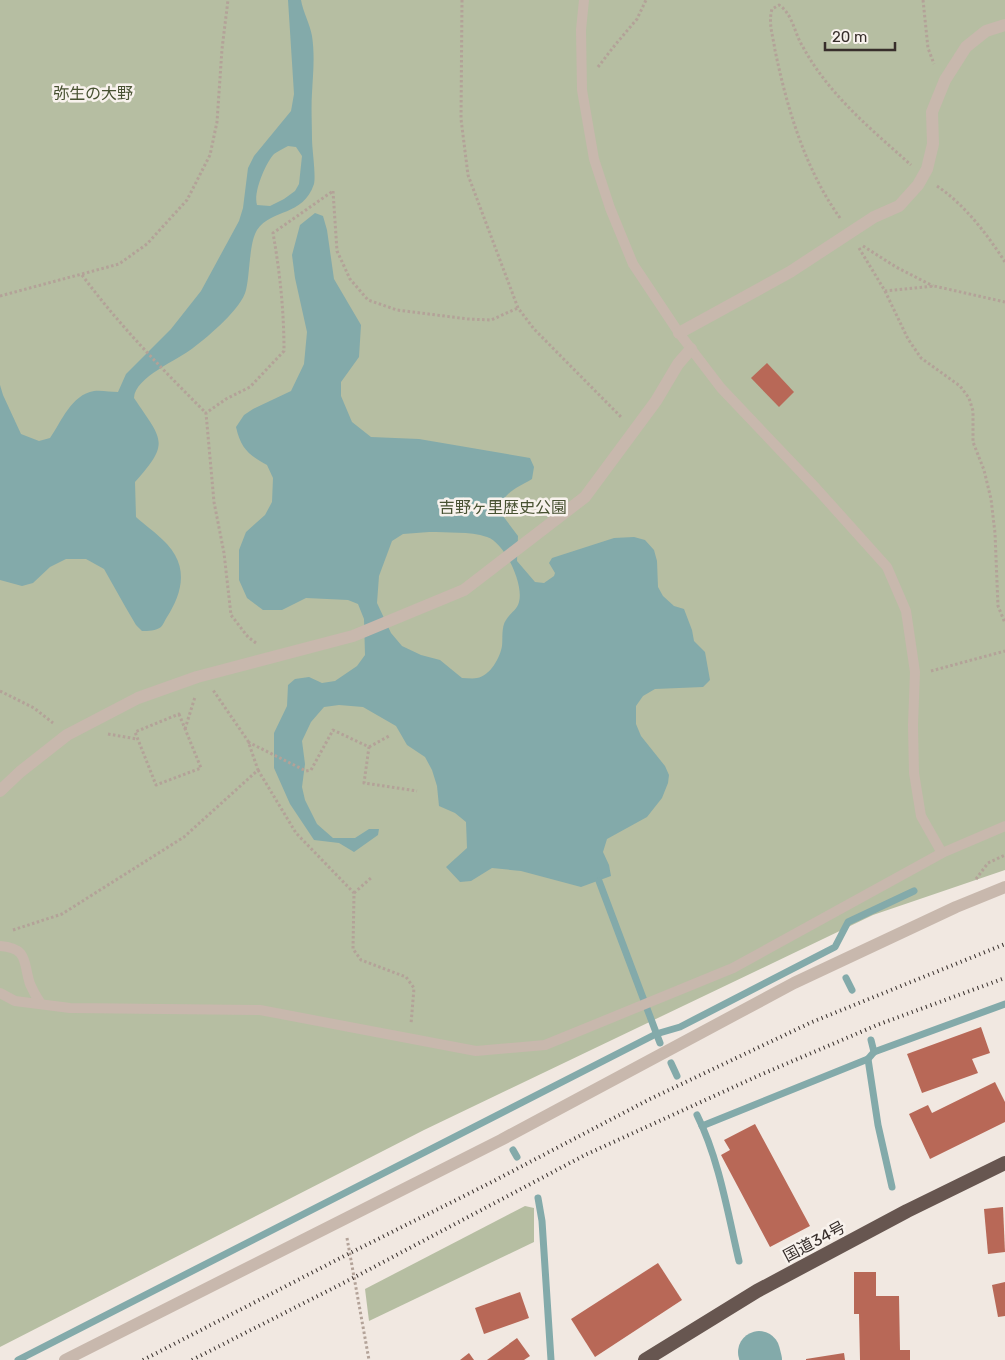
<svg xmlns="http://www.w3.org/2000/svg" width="1005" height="1360" font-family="Rubik,'Noto Sans JP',sans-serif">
<rect width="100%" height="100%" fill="#f1e8e1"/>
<g fill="#b6bea2">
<path d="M0,0H1005V870L873,915L424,1130L0,1347Z"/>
<path d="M525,1206L534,1208V1242L369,1321L365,1289Z"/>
</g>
<g fill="#83aaaa" fill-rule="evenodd">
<path d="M288,0H301C303,12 310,24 312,36C315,56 313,74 312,93C311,108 312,124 312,139C312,149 316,175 314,184C303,217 272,208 257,230C249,243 250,274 246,290C242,308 209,336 193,348C178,360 135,377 134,398C162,440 171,442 135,482L136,517C147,527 168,541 175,555C187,576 179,598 167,617C165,620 163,625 161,627C156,631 148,631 142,631L136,625L126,608L104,569L86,559H66L50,567L33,583L22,586L0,580V385L3,395L21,434L39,441L50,438C62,421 71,395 94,391C102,390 110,392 118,392L126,374L171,329L201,291L239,221L243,208L248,168L254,156L291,111L294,94ZM288,146L296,147L302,156L299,184L295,191L284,199L270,206L257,205C253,193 265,164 274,154C278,151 283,149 288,146Z"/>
<path d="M315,213L323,216L327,230L334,279L361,325L359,357L341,382V396L352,422L371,437L419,439L530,458L534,467L532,479C517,488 501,493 500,512L518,536L517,561L535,582L544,583L554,576L555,573L549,563L552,558L614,538L634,537L645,540L654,550L657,561L658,587L663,596L674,606L684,609L692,630L694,641L705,652L710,680L703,687L655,689L643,696L636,706V724L641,736L665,766L669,775L668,783L662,798L647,817L607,839L603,852L609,865L611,876L581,887L521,871L492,868L471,881L460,882L446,867L467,848L466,822L455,813L439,806L437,786L432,770L425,757L407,745L396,726L363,707L339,705L324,707L311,722L302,741L305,764L302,787L305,800L317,824L333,838H355L369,829H379L378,835L354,852L339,843L314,840L290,804L274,768V733L287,706L288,685L295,679L309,677L322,683L335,681L357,666L365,655L364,619L358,604L348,600L306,598L282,610H263L247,598L239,580V550L246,532L265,515L272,502L273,478L267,465C249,455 241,449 236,427L244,415L253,409L291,391L304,364L307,332L295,278L292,255L300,225ZM429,532C448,533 469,531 487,537C505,543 524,584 519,602C517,610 510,613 506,620C501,627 503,639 502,646C500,658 490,676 477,678C473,679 467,678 462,678L440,660L421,655L402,646L391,633L377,603L379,576L392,541L403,534Z"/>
</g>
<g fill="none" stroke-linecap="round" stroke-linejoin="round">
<g stroke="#83aaaa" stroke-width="7">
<path d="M599,881L660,1043"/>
<path d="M846,978L852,990"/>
<path d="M871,1040L874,1052L868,1059L878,1125L892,1187"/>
<path d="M874,1052L1005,1004"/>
<path d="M671,1063L677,1076"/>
<path d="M697,1115C719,1159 728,1214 739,1261"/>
<path d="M702,1126L868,1059"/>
<path d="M513,1150L517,1157"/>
<path d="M538,1198L542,1221L551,1360"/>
<path d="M18,1360L656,1034L680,1027L835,947L848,922L914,891"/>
</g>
<path stroke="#83aaaa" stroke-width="42" d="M759,1352L761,1360"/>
</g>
<g fill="#b86857">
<path d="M767,363L794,392L779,407L751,378Z"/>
<path d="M981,1027L990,1053L972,1059L978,1073L922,1093L907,1054Z"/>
<path d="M995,1082L1005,1102V1122L930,1159L909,1114L928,1105L932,1113Z"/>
<path d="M755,1124L810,1226L770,1247L721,1155L730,1150L724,1140Z"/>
<path d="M1003,1207L1005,1252L988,1254L984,1209Z"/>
<path d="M658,1263L682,1300L595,1357L571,1319Z"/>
<path d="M854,1272H876V1296H899L900,1350H910V1360H860L859,1314H854Z"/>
<path d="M1005,1282V1316L998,1317L992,1285Z"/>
<path d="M520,1292L529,1318L484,1334L475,1308Z"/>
<path d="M517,1338L530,1356L524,1360H487Z"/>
<path d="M469,1353L474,1360H460Z"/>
<path d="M844,1353L845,1360H806V1359Z"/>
</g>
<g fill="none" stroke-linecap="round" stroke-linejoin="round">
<g stroke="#b3a298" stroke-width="3" stroke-dasharray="2.5 2.5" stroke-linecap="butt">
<path d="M462,0L461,119L468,175L518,308L534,329L622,418"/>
<path d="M923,0L928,48L934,64"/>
<path d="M598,67L615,45L637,19L646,0"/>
<path d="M937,186C965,205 987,234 1005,262"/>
<path d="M333,191L337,251L350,279L368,300L397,310L468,319L491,320L518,308"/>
<path d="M840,218C805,169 787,108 775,50C773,36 768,23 772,9L779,5C793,14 794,33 803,47C829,95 871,129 911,165"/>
<path d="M863,246L896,267L933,286"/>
<path d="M859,248L885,291L934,286L1005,302"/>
<path d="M82,275C119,325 162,369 206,413"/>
<path d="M885,291L908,339L921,358L960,386L969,398L973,411V442L984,470L991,499L995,533L998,606L1005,623"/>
<path d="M0,296L119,264L147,244L187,200L210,155L217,122L222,49L228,0"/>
<path d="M256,643L248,637L231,615L224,553L214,502L206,413L226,399L250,387L284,351C284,311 280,273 273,233L333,191"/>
<path d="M931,671L1005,651"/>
<path d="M0,691L34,708L53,723"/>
<path d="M179,714L201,768L156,785L135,732Z"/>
<path d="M185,729L195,697"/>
<path d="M108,734L137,739"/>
<path d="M248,742L306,771L311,770L333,730L369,747L364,783L417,791"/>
<path d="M369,747L389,736"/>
<path d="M258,770L296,833L354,893L353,949L361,960L406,977L414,988L411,1024"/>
<path d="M976,879L988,863L1005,855"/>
<path d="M354,893L372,877"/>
<path d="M13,930L62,914L184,837L258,770L248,741L213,690"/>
<path d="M347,1238L369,1360"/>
</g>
<g stroke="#c8b8ad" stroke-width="10">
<path d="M584,0L581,30L582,90L594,159L610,208L633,264L679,333L721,388L816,488L887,567L906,611L915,672L913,725L914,773L921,816L942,853"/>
<path d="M0,946C29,948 23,963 30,984C33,991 37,998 41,1004"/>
<path d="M0,993L15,1001L70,1008L260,1010L476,1051L545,1045L733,968L942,853L1005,826"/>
</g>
<g stroke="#c8b8ad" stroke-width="12">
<path d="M679,333L790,272L874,217L899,206L918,185L927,169L933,144L932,112L945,80L966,47L986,31L1005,25"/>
<path d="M0,791L20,772L67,735L138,698L197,677L353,636L464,590L585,497L656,401L678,364L691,349"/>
</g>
<path stroke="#c8b8ad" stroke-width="12" d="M65,1360L501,1140L794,983L956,907L1005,887"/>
<path stroke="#675650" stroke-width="14" d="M645,1360L757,1291L907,1211L1005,1163"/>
<g stroke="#372e2b" stroke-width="4" stroke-dasharray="1 4" stroke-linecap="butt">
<path d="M143,1360L350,1253L488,1184L650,1099L812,1022L1005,944"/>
<path d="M192,1360L355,1277L585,1155L760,1075L877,1025L1005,978"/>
</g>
</g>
<g text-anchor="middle" stroke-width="5" stroke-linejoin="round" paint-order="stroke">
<g font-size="16" fill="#485232" stroke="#f8f2ed">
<text x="93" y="99">弥生の大野</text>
<text x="503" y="513">吉野ヶ里歴史公園</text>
</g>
<g font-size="16" fill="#372e2b" stroke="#f8f2ed">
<text transform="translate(814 1241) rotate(-28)" y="6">国道34号</text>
</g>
</g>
<path d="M825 42v8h70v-8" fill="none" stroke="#372e2b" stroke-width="2.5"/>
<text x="832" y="42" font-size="15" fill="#372e2b" stroke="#f8f2ed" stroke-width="4" paint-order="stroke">20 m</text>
</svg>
